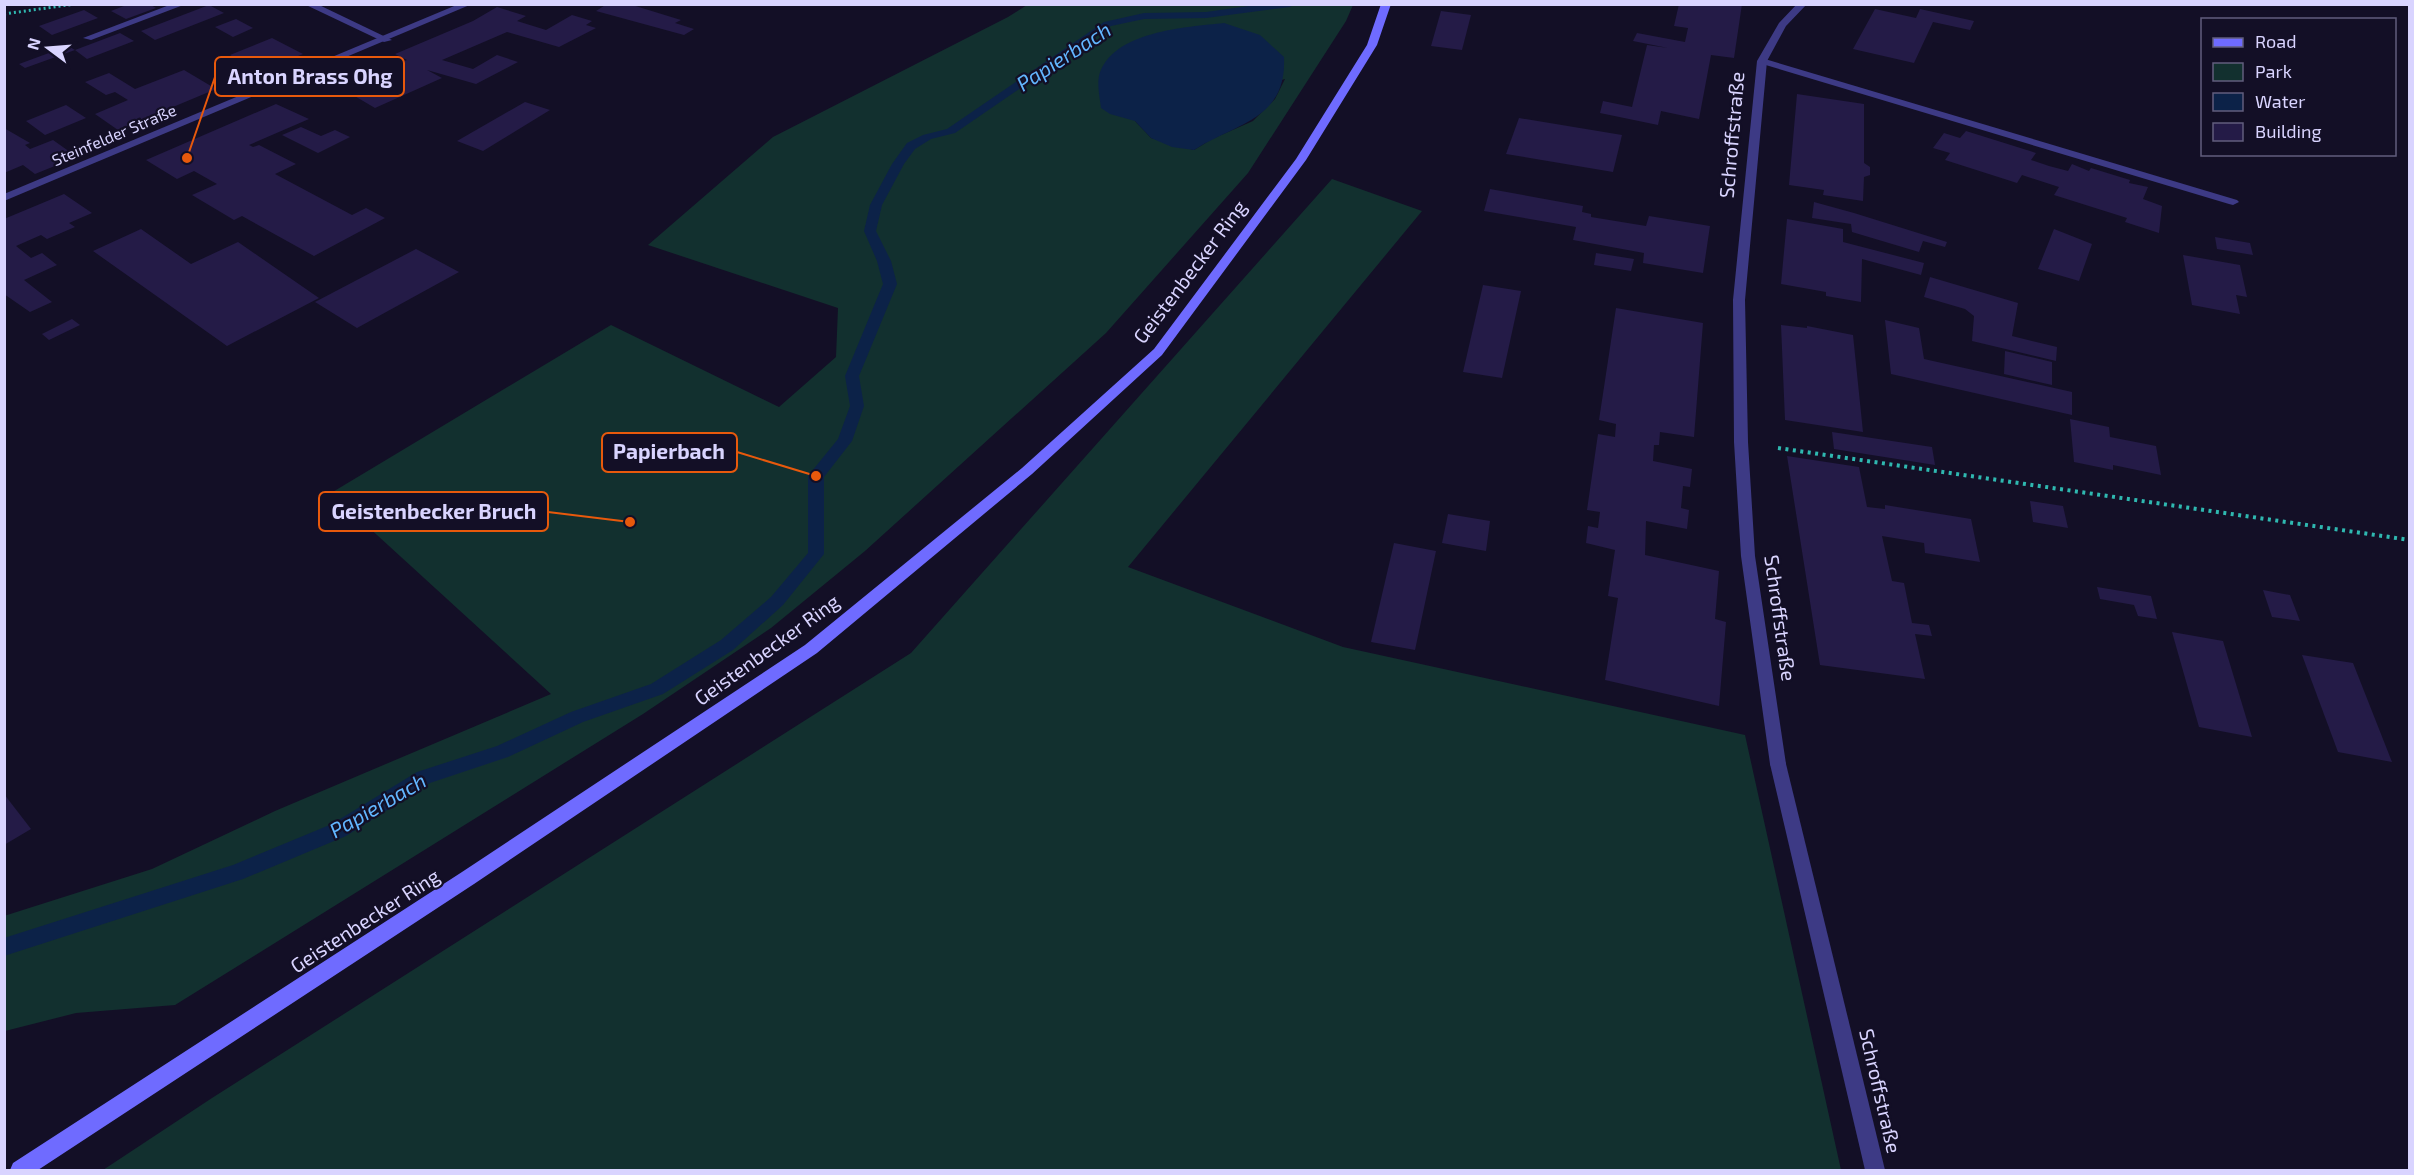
<svg xmlns="http://www.w3.org/2000/svg" width="2414" height="1175" font-family="'Exo 2',sans-serif">
<rect width="100%" height="100%" fill="#130f26"/>
<g fill="#12302f" fill-rule="evenodd">
<path d="M1027,5H1353L1346,21L1248,173L1106,333L865,551L771,628L643,714L175,1005L76,1013L5,1031L4,916L152,869L275,811L551,694L331,493L611,325L779,407L836,357L838,308L648,245L773,137L1008,17ZM1285,79L1275,99L1253,121L1212,139L1194,150L1151,138L1135,121Z"/>
<path d="M1332,179L1422,211L1128,567L1343,647L1745,735L1841,1170H103L212,1098L911,653Z"/>
</g>
<path fill="#0c2248" d="M1224,23L1260,35L1284,57C1287,120 1236,123 1194,150L1172,147L1151,138L1135,121L1110,114L1101,108C1100,99 1097,85 1099,76C1111,31 1187,27 1224,23Z"/>
<g fill="none" stroke-linecap="round" stroke-linejoin="round">
<path fill="#0c2248" fill-rule="evenodd" d="M1263,4H1295L1290,7L1206,18L1144,19L1111,26L955,133L931,139L915,149L904,164L882,205L876,231L891,261L897,284L859,376L864,406L852,441L824,477V554L783,605L733,650L663,694L583,722L508,757L430,783L346,836L243,879L4,956V938L233,865L332,824L417,772L497,746L571,712L651,684L721,640L771,597L808,553V476L838,439L850,406L845,376L883,284L877,261L864,231L870,205L892,164L907,143L923,135L947,129L1104,22L1144,13L1206,12Z"/>
</g>
<g fill="#241b47">
<path d="M129,4H149L156,8L126,19L111,11Z"/>
<path d="M607,4H629L681,20L675,23L694,29L684,35L596,11Z"/>
<path d="M1679,4H1742L1734,58L1711,55L1699,119L1661,111L1658,125L1600,113L1603,101L1632,107L1647,45L1668,48L1633,41L1637,33L1685,42L1688,28L1674,26Z"/>
<path d="M209,5L224,13L155,40L141,31Z"/>
<path d="M497,7L526,16L517,21L546,30L572,15L592,21L586,25L596,28L559,47L507,32L442,60L473,69L497,55L518,62L476,84L427,70L442,78L375,108L341,88L407,60L395,54L473,21Z"/>
<path d="M1875,9L1916,18L1920,9L1974,21L1970,30L1933,22L1914,63L1853,49Z"/>
<path d="M84,10L98,18L52,35L39,26Z"/>
<path d="M1441,11L1471,15L1462,50L1431,46Z"/>
<path d="M236,19L253,28L233,37L215,27Z"/>
<path d="M120,33L134,41L87,59L75,50Z"/>
<path d="M272,38L303,54L259,72L230,55Z"/>
<path d="M68,46L75,50L25,68L19,64Z"/>
<path d="M184,70L216,89L118,130L95,114L128,100L115,92L106,95L85,82L109,73L135,89Z"/>
<path d="M1797,94L1864,104V163L1870,167V175L1864,177L1863,201L1823,195L1824,190L1789,185Z"/>
<path d="M525,102L550,110L483,151L457,141Z"/>
<path d="M276,104L309,119L249,145L253,147L259,145L296,164L275,174L352,215L366,208L385,218L314,256L242,216L234,220L192,195L217,184L194,171L177,179L146,160Z"/>
<path d="M66,105L86,118L45,135L26,121Z"/>
<path d="M1519,118L1622,135L1613,172L1506,154Z"/>
<path d="M301,127L321,136L335,130L350,137L318,153L282,135Z"/>
<path d="M4,128L30,143L25,145L30,149L53,140L77,157L35,174L23,165L4,173Z"/>
<path d="M1966,131L2036,153L2031,160L2049,166L2068,171L2072,164L2089,171L2091,168L2130,180L2129,183L2148,187L2143,199L2162,206L2159,233L2125,222L2127,218L2054,195L2059,187L2022,175L2017,183L1945,160L1950,153L1933,148L1944,133L1960,138Z"/>
<path d="M1490,189L1583,206L1582,212L1591,214V217L1646,226L1649,216L1710,226L1703,273L1643,263L1644,253L1573,240L1576,227L1484,211Z"/>
<path d="M64,194L92,213L69,223L75,227L47,239L41,235L16,246L31,258L42,253L57,265L24,280L52,302L30,312L4,294V219Z"/>
<path d="M1814,202L1854,213L1947,242L1945,247L1923,241L1919,252L1852,232L1851,224L1812,218Z"/>
<path d="M1787,219L1843,229V242L1924,263L1921,275L1862,259L1861,302L1826,296V292L1781,284Z"/>
<path d="M141,229L191,264L238,242L319,298L227,346L93,251Z"/>
<path d="M2054,229L2092,244L2079,281L2038,269Z"/>
<path d="M2215,237L2250,243L2253,255L2217,249Z"/>
<path d="M416,249L459,272L357,328L315,302Z"/>
<path d="M1596,253L1634,259L1631,271L1594,265Z"/>
<path d="M2183,255L2240,265L2247,297L2236,295L2240,314L2192,305Z"/>
<path d="M1930,277L2018,303L2012,336L2057,347L2056,361L1972,341L1974,316L1965,309L1924,297Z"/>
<path d="M1483,285L1521,291L1502,378L1463,372Z"/>
<path d="M1616,308L1703,323L1694,437L1660,432L1659,445H1654L1653,461L1692,469L1690,487L1683,486L1681,508L1689,510L1687,529L1646,521L1645,555L1719,571L1715,619L1726,622L1719,706L1605,680L1618,598L1608,596L1615,550L1586,543L1588,526L1598,528L1600,512L1587,510L1598,434L1615,437L1616,424L1599,420Z"/>
<path d="M72,319L80,325L49,340L42,334Z"/>
<path d="M1885,320L1919,328L1924,359L2072,392V415L1891,374Z"/>
<path d="M1781,325L1807,328V326L1853,335L1863,432L1785,420Z"/>
<path d="M2005,351L2052,362V385L2004,374Z"/>
<path d="M2070,419L2109,427L2110,437L2156,446L2161,475L2113,465V470L2074,462Z"/>
<path d="M1832,432L1932,447L1935,465L1834,449Z"/>
<path d="M1787,456L1859,467L1867,507L1885,509V505L1971,519L1980,562L1925,553L1924,543L1882,536L1892,581L1904,583L1912,623L1929,625L1932,636L1915,634L1925,679L1820,665Z"/>
<path d="M2030,501L2063,506L2068,528L2033,522Z"/>
<path d="M1448,514L1490,521L1486,551L1442,543Z"/>
<path d="M1394,543L1436,551L1415,650L1371,642Z"/>
<path d="M2097,587L2151,596L2157,619L2138,616L2134,605L2100,599Z"/>
<path d="M2263,590L2290,595L2300,621L2272,617Z"/>
<path d="M2172,632L2223,641L2252,737L2199,727Z"/>
<path d="M2302,655L2353,663L2392,762L2338,752Z"/>
<path d="M4,794L31,829L4,845Z"/>
</g>
<g fill="none" stroke-linecap="round" stroke-linejoin="round">
<path stroke="#2fb8b0" stroke-width="3" stroke-dasharray="2 3" stroke-linecap="butt" d="M4,14L75,4"/>
<path stroke="#2fb8b0" stroke-width="4" stroke-dasharray="3 4.5" stroke-linecap="butt" d="M1778,448L2410,540"/>
<g fill="#3d3a85" fill-rule="evenodd">
<path d="M172,4H186L91,40L83,38Z"/>
<path d="M304,4H317L392,40L384,42Z"/>
<path d="M1759,59H1765L2237,200L2239,202L2233,205L2229,204L1759,63Z"/>
<path d="M1778,757L1784,759L1786,764L1885,1170H1865L1770,764L1772,759Z"/>
</g>
<g fill="#3d3a85" fill-rule="evenodd">
<path d="M459,4H472L4,201V194Z"/>
<path d="M1797,4H1807L1786,26L1767,61L1745,300L1748,442L1755,556L1786,764L1784,769L1778,771L1772,769L1770,764L1741,556L1734,442L1733,300L1757,61L1779,23Z"/>
</g>
<path fill="#6f6bff" fill-rule="evenodd" d="M1381,4H1391L1377,45L1306,160L1162,355L1032,474L817,653L474,884L38,1170H10L13,1163L462,872L805,645L1022,468L1154,349L1296,159L1367,45Z"/>
</g>
<g text-anchor="middle" stroke-width="4.5" stroke-linejoin="round" paint-order="stroke">
<g font-size="16" fill="#d9d4ff" stroke="#130f26">
<text transform="translate(114 135) rotate(-23)" y="6">Steinfelder Straße</text>
</g>
<g font-size="20" fill="#d9d4ff" stroke="#130f26">
<text transform="translate(1732 135) rotate(-85)" y="7">Schroffstraße</text>
<text transform="translate(1190 272) rotate(-53)" y="7">Geistenbecker Ring</text>
<text transform="translate(1780 618) rotate(82)" y="7">Schroffstraße</text>
<text transform="translate(767 650) rotate(-36)" y="7">Geistenbecker Ring</text>
<text transform="translate(365 921) rotate(-33)" y="7">Geistenbecker Ring</text>
<text transform="translate(1880 1091) rotate(77)" y="7">Schroffstraße</text>
</g>
<g font-size="21" font-style="italic" fill="#62b6ff" stroke="#130f26">
<text transform="translate(1064 57) rotate(-33)" y="7">Papierbach</text>
<text transform="translate(378 806) rotate(-30)" y="7">Papierbach</text>
</g>
</g>
<path fill="none" stroke="#e8590c" stroke-width="2" d="M187 158L215 77M816 476L737 452M630 522L548 512"/>
<g fill="#e8590c" stroke="#130f26" stroke-width="2">
<circle cx="187" cy="158" r="6"/>
<circle cx="816" cy="476" r="6"/>
<circle cx="630" cy="522" r="6"/>
</g>
<g fill="#130f26" stroke="#e8590c" stroke-width="2">
<rect x="215" y="57" width="189" height="39" rx="6"/>
<rect x="602" y="433" width="135" height="39" rx="6"/>
<rect x="319" y="492" width="229" height="39" rx="6"/>
</g>
<g font-size="21" text-anchor="middle" font-weight="bold" fill="#d9d4ff">
<text x="310" y="84">Anton Brass Ohg</text>
<text x="669" y="459">Papierbach</text>
<text x="434" y="519">Geistenbecker Bruch</text>
</g>
<rect width="2414" height="1175" fill="none" stroke="#d9d4ff" stroke-width="12"/>
<rect x="2201" y="18" width="195" height="138" fill="#130f26" stroke="#625e7d" stroke-width="1.5"/>
<rect x="2213" y="38" width="30" height="9" fill="#6f6bff" stroke="#625e7d" stroke-width="1.5"/>
<text x="2255" y="48" font-size="18" fill="#d9d4ff">Road</text>
<rect x="2213" y="63" width="30" height="18" fill="#12302f" stroke="#625e7d" stroke-width="1.5"/>
<text x="2255" y="78" font-size="18" fill="#d9d4ff">Park</text>
<rect x="2213" y="93" width="30" height="18" fill="#0c2248" stroke="#625e7d" stroke-width="1.5"/>
<text x="2255" y="108" font-size="18" fill="#d9d4ff">Water</text>
<rect x="2213" y="123" width="30" height="18" fill="#241b47" stroke="#625e7d" stroke-width="1.5"/>
<text x="2255" y="138" font-size="18" fill="#d9d4ff">Building</text>
<g transform="translate(48 48) rotate(286)" stroke="#130f26" stroke-width="4.5" paint-order="stroke">
<path d="M0-4.5L10 22L0 15L-10 22Z" fill="#d9d4ff"/>
<text y="-9" font-size="16" font-weight="bold" text-anchor="middle" fill="#d9d4ff">N</text>
</g>
</svg>
